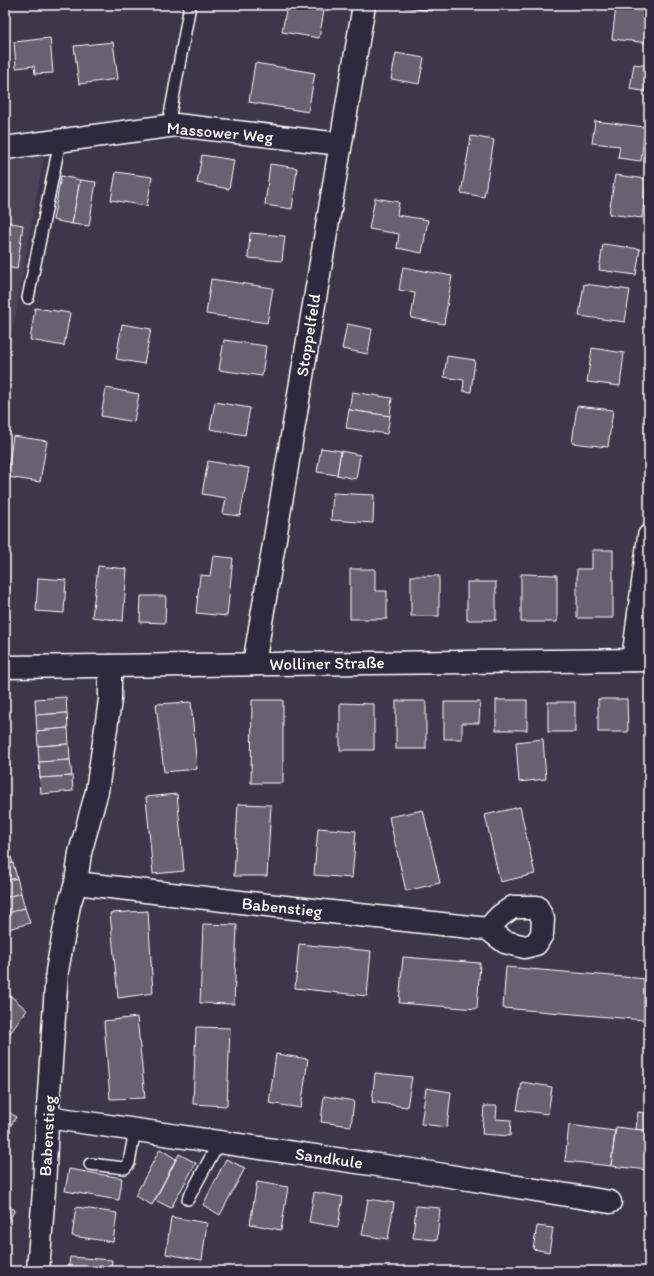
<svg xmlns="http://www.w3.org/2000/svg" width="654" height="1276" font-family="Itim,sans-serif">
<rect width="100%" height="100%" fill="#3c3749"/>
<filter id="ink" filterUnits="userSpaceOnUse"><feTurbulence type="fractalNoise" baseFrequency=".025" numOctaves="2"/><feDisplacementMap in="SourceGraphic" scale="8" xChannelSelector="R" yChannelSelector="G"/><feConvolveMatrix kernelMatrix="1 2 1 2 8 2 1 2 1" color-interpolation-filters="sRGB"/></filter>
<g filter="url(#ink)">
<path fill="#494455" d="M45,149L5,373V155Z"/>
<g fill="#666270" stroke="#fff">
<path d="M287,5L324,11L319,38L282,32Z"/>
<path d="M405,5H433L432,11L404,7Z"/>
<path d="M616,7L649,11V43L612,39Z"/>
<path d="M50,38L53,73L35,74L34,66L16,68L14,42Z"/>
<path d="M113,42L118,79L79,84L74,46Z"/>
<path d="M396,53L424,58L419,84L391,79Z"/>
<path d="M255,63L315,73L308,112L249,102Z"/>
<path d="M634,64L649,66V92L630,89Z"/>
<path d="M595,121L645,127L641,161L618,158L620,146L592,143Z"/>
<path d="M471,136L494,140L484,197L461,193Z"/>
<path d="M202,155L234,160L229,189L197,183Z"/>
<path d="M270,164L297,168L292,209L265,205Z"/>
<path d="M116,172L152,177L147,206L111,200Z"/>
<path d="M615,175L647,179L642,218L609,214Z"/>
<path d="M61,176L80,180L72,224L53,220Z"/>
<path d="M80,180L96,182L89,226L72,224Z"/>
<path d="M375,198L399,202L397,215L428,220L422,253L397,248L399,234L369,229Z"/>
<path d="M5,222L23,225L17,269L5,267Z"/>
<path d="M250,233L285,236L282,261L248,258Z"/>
<path d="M603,244L640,249L636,275L599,270Z"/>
<path d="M403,267L452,276L444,324L411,318L415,293L399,290Z"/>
<path d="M211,279L273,288L267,323L206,314Z"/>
<path d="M584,284L630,290L625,322L579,316Z"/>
<path d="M35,308L70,313L64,346L30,340Z"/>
<path d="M122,324L151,329L144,364L116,359Z"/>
<path d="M347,324L372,329L368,354L342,349Z"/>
<path d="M224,340L266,346L262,376L219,370Z"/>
<path d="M592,348L624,353L620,386L587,382Z"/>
<path d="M447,356L475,360L471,392L463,391L464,380L444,377Z"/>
<path d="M106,388L139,394L134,422L101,416Z"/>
<path d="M352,392L392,398L390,416L349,410Z"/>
<path d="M215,402L250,408L245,435L210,429Z"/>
<path d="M577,406L613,410L608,447L572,443Z"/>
<path d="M349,410L390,416L387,434L346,428Z"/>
<path d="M13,436L47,441L40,482L7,477Z"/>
<path d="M321,448L341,451L337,475L317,472Z"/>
<path d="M341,451L360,455L356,479L337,475Z"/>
<path d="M208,461L249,468L240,516L223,514L226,498L202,494Z"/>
<path d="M333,493L374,495L373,523L331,520Z"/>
<path d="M592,550H613V618H577V569H592Z"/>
<path d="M213,556L233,558L227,616L196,613L200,575L210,576Z"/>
<path d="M98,566L127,569L123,621L92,617Z"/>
<path d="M350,569H375V591H387V619H350Z"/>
<path d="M521,574L557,575V622H521Z"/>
<rect x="411" y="576" width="28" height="40"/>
<path d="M38,578L66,580L64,613L36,611Z"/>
<rect x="467" y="582" width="29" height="38"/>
<path d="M141,596H166L165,623L140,622Z"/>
<path d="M66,697L67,713L36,715L35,699Z"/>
<path d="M598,699H627L628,732H598Z"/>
<path d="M252,700H283V783H251Z"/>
<rect x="496" y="700" width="31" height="30"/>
<rect x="396" y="701" width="30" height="48"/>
<path d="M191,702L197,769L164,772L156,704Z"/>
<path d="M444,702H480L479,723H462V739H444Z"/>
<rect x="548" y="702" width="27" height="30"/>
<path d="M340,703L374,704V750H340Z"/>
<path d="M67,713L68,728L37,731L36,715Z"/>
<path d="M68,728L69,744L38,746L37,731Z"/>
<path d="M543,739L546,779L519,782L516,742Z"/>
<path d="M69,744L70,760L39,762L38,746Z"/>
<path d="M70,760L72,776L40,778L39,762Z"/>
<path d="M72,776L73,791L41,794L40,778Z"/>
<path d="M177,794L184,871L153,874L146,797Z"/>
<path d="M238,804L271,805L267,876H234Z"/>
<path d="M520,807L535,874L500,882L485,815Z"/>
<path d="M423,810L440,883L406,891L389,817Z"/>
<path d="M318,828L356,831L352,878L314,875Z"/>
<path d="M5,848H8L13,863L5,865Z"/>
<path d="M13,863L17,878L5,881V865Z"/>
<path d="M17,878L21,893L5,898V881Z"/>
<path d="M21,893L25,908L5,914V898Z"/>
<path d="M25,908L30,923L5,930V914Z"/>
<path d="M148,911L153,993L118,998L110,913Z"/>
<path d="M203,924L237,925L234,1004L200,1003Z"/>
<path d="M299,944L371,951L367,996L295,988Z"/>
<path d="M403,957L480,963L477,1009L399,1003Z"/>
<path d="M506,967L647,979L644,1020L503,1008Z"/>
<path d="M5,991L27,1010L8,1036L5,1033Z"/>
<path d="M137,1017L145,1098L110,1099L104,1021Z"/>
<path d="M196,1027L230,1028L227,1106L193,1104Z"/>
<path d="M276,1054L308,1059L301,1108L269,1103Z"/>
<path d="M375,1073L412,1077L407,1107L372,1102Z"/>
<path d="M522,1082L552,1087L548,1114L517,1110Z"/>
<path d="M426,1088L451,1092L447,1127L421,1124Z"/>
<path d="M324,1096L354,1101L351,1126L321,1122Z"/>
<path d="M649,1098V1131L636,1129L638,1112L648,1113Z"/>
<path d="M484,1106H497L496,1119L511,1120L510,1136L482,1134Z"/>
<path d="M5,1109L16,1117L5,1135Z"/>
<path d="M569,1125L615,1131L611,1166L565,1161Z"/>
<path d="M616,1127L649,1131V1170L611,1166Z"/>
<path d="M160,1149L176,1159L152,1205L135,1196Z"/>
<path d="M179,1154L196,1163L171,1208L155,1200Z"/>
<path d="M226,1159L245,1168L220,1215L203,1205Z"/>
<path d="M69,1169L122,1178L119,1200L65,1191Z"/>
<path d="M257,1182L288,1187L281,1230L250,1224Z"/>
<path d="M314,1192L343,1197L338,1227L309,1222Z"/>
<path d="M368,1199L394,1203L388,1239L362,1235Z"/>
<path d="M5,1204L15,1210L5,1227Z"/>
<path d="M416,1206L440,1208L437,1240L413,1238Z"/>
<path d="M76,1207L117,1213L113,1242L72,1236Z"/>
<path d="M171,1217L207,1223L202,1260L166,1254Z"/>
<path d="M537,1226L553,1228L549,1252L533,1249Z"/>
<path d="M70,1257L112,1260L111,1271H68Z"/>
<path d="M165,1265L192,1270V1271H164Z"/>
</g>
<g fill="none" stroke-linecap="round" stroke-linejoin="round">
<g stroke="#fff" stroke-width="14">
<g id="service">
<path d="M168,126L190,5"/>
<path d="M28,298L60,141"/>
<path d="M90,1164L125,1168L129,1163L135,1130"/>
<path d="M188,1199L219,1142"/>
</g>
</g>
<g stroke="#fff" stroke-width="25">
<g id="minor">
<path d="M5,148L176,125L340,144"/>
<path d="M633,660L649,536"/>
<path d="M254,664L364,5"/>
<path d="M5,667L649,660"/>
<path d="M76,883L267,905L488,929L505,942L525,947L536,944L542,934L543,919L537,907H513L500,916L488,929"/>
<path d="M47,1117L419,1171L610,1202"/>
<path d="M38,1271L44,1190L47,1123L57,971L69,905L76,883L80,853L97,791L110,700V666"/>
</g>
</g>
<use href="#service" stroke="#2f2a3d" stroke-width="11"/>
<use href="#minor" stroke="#2f2a3d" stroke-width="22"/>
</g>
</g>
<g text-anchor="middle" stroke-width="3.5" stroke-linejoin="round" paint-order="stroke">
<g font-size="17" fill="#fff" stroke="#2f2a3d">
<text transform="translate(220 132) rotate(5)" y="6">Massower Weg</text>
<text transform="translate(308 335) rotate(-81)" y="6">Stoppelfeld</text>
<text transform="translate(327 663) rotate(-1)" y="6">Wolliner Straße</text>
<text transform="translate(282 907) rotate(6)" y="6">Babenstieg</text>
<text transform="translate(47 1136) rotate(-87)" y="6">Babenstieg</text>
<text transform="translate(329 1158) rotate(8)" y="6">Sandkule</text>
</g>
</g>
<rect width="654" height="1276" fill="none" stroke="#2f2a3d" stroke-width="20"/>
<rect x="10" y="10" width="634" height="1256" fill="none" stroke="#fff" stroke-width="1.5" filter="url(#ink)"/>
</svg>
